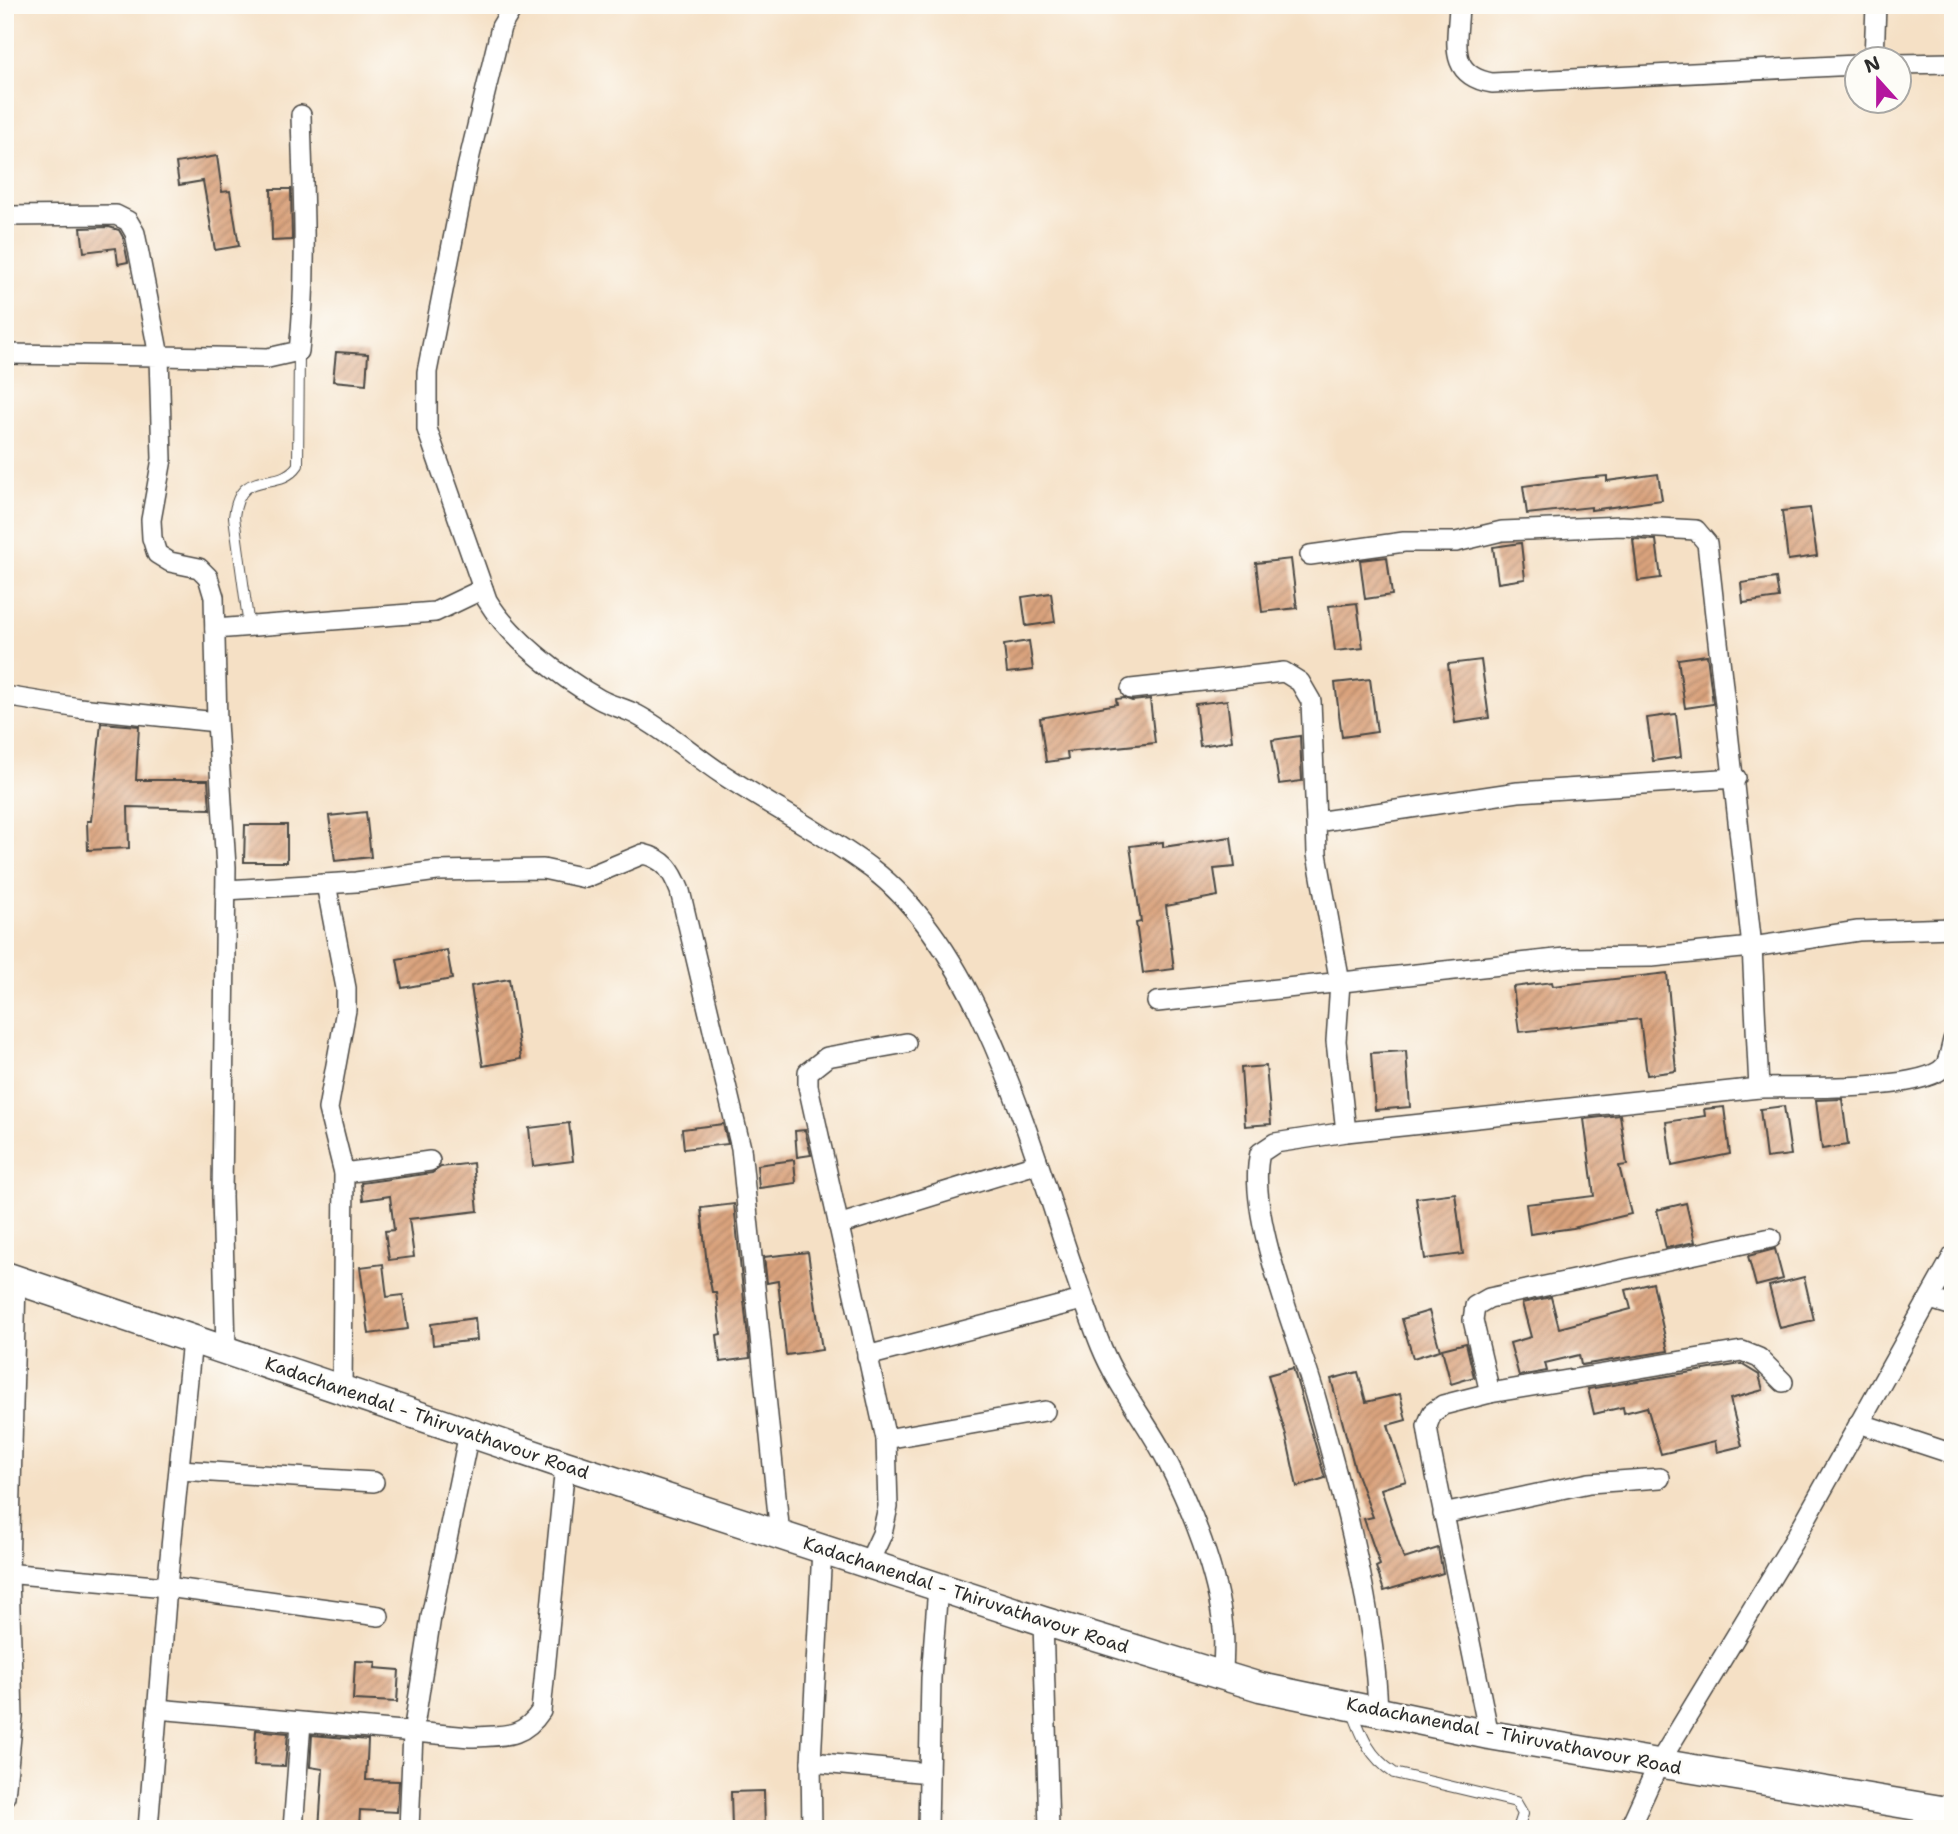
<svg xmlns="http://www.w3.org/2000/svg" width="1958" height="1834" font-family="'Shantell Sans',sans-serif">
<defs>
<pattern id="building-hatch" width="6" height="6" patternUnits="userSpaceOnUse" patternTransform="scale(1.75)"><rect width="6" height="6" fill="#daa37d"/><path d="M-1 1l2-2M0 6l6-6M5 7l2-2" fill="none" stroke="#b18567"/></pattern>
</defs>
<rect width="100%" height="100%" fill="#fdfcf7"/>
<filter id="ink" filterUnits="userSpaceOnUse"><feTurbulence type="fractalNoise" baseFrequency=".0143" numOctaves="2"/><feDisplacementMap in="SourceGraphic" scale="14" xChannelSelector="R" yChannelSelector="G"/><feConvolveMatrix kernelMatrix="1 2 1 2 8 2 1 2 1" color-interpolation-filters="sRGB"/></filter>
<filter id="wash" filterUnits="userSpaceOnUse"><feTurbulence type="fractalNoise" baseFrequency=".00686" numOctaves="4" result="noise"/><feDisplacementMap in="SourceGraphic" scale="28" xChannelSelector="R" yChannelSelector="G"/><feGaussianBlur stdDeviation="1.57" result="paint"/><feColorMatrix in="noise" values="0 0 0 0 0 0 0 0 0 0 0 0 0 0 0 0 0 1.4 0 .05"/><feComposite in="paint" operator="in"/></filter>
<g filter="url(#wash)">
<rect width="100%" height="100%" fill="#f5e0c5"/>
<g id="blocks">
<g fill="url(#building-hatch)">
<path d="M217,156L222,192L230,191L239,246L215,250L203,181L179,185L176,163Z"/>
<path d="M271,189H291L292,240L272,241Z"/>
<path d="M109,227L119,230L123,237L128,262L118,264L116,248L84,252L81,228Z"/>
<path d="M336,352L368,354L366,384L333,381Z"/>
<path d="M1658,474L1662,500L1591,510V507L1527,514L1523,486L1583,478L1607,476V481Z"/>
<path d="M1810,508L1817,556L1788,560L1782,511Z"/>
<path d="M1633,539L1656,540L1661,578L1638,581Z"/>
<path d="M1521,543L1525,579L1498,583L1493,547Z"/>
<path d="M1387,557L1392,595L1365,599L1360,560Z"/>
<path d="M1291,559L1297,608L1262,612L1256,563Z"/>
<path d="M1776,578L1779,598L1743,603L1741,583Z"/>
<path d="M1051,593L1055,622L1026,626L1022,597Z"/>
<path d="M1357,603L1363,648L1335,651L1329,606Z"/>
<path d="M1029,641L1033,670L1007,673L1004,645Z"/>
<path d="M1707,655L1713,704L1685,708L1678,659Z"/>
<path d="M1481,660L1489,718L1455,723L1448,664Z"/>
<path d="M1370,679L1377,732L1342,737L1335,683Z"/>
<path d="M1124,698L1132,701L1150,699L1155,743L1067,752L1068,759L1046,762L1040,718L1117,704L1116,699Z"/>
<path d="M1227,700L1232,741L1200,746L1195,704Z"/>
<path d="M1676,714L1681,757L1653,761L1647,718Z"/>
<path d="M101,723L139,726L136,780H208L210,809L128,807L129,848L88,850L87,821H91Z"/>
<path d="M1300,736L1302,781L1279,784L1272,740Z"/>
<path d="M366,812L371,857L335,861L329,816Z"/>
<path d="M245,825H287V862H244Z"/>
<path d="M1231,837L1235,867L1214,869L1218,896L1166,906L1174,969L1143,973L1136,923L1141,922L1130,846L1163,842V847Z"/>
<path d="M447,950L452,979L402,988L397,959Z"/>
<path d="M1667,973L1676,1071L1647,1075L1640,1019L1519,1032L1513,987L1552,982L1553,986Z"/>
<path d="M509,979L521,1059L483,1066L471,986Z"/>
<path d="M1406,1051L1410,1107L1375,1110L1371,1053Z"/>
<path d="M1266,1066L1271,1124L1245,1126L1241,1068Z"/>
<path d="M1842,1099L1848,1145L1822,1149L1816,1100Z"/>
<path d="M1784,1106L1791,1155L1766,1158L1760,1109Z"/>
<path d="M1724,1107L1730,1154L1672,1166L1666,1122L1705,1116L1704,1109Z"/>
<path d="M1620,1115L1627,1165L1619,1166L1631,1214L1573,1228L1530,1234L1526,1204L1594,1196L1584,1119Z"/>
<path d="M569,1123L573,1161L533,1166L529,1128Z"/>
<path d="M723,1124L728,1144L684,1149L682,1129Z"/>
<path d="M805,1130L811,1155L797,1157L795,1131Z"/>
<path d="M794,1160L796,1183L759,1188L757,1165Z"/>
<path d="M473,1163L478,1211L409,1219L414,1257L389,1260L385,1231L394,1230L390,1196L363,1200L361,1183L432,1173L441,1167Z"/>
<path d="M1455,1193L1463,1254L1425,1259L1416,1198Z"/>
<path d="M1686,1203L1695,1242L1666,1248L1657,1210Z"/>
<path d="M734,1204L750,1358L720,1362L717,1335L721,1334L716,1292H712L707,1265L701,1208Z"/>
<path d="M1775,1249L1783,1279L1756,1286L1748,1256Z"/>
<path d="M808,1252L822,1350L786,1355L778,1281L767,1283L764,1257Z"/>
<path d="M383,1264L387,1297L403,1295L408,1329L369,1334L360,1267Z"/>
<path d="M1804,1277L1814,1320L1780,1328L1769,1286Z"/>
<path d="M1653,1283L1668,1351L1581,1365L1579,1355L1545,1363L1547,1371L1519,1376L1510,1343L1531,1337L1522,1303L1551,1297L1559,1328L1631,1309L1626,1290Z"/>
<path d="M1429,1311L1440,1350L1413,1358L1402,1319Z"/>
<path d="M475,1318L477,1340L433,1345L431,1324Z"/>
<path d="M1466,1343L1474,1377L1451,1384L1442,1349Z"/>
<path d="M1741,1364L1759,1375L1763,1390L1730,1399L1742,1446L1717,1452L1715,1441L1661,1454L1647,1407L1624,1413L1623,1407L1594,1414L1588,1389Z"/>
<path d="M1293,1368L1325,1478L1297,1487L1286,1435L1268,1375Z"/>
<path d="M1358,1372L1366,1402L1400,1394L1406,1420L1388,1425L1406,1481L1381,1489L1404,1559L1438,1548L1443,1573L1384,1591L1376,1567L1380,1565L1364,1519L1373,1517L1355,1469L1331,1379Z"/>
<path d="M355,1661L376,1662L375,1668L399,1670L397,1702L353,1700Z"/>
<path d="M256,1730L288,1733L285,1766L254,1765Z"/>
<path d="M312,1735L368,1740L366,1780L399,1781L397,1812L360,1810L359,1829H319L323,1769L310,1767Z"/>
<path d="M764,1791L765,1829H732L731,1792Z"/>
</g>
</g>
</g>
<g filter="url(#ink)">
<use href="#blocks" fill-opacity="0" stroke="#494642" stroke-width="2"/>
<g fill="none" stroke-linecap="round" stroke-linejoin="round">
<g stroke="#494642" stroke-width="12">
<g id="lane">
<path d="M249,627L234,517C240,464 278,494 298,465L299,351"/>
<path d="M1352,1710C1362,1737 1369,1756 1394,1773L1516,1802L1523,1814L1518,1829"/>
</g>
</g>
<g stroke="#494642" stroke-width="22">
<g id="street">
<path d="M514,5L501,27L467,168L427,372V429L487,600C509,637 560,677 599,699C611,706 625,708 637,715C667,731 693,755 722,774C771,806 825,834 872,869C998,965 1043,1203 1101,1346C1118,1388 1146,1420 1166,1459C1191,1507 1218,1574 1223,1628C1225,1643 1223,1660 1223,1676"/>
<path d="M1459,5C1458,41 1446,75 1492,83L1856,65"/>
<path d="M1874,60L1876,5"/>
<path d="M1898,64L1953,63"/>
<path d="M6,216L116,215L128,221L135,233L159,356L268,358L299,351C308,273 303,193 301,115"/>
<path d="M5,354L159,356L162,459L151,520L152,538L157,554L170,562L199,568L208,577L214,597L217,722L226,867L222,1196L226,1349"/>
<path d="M1310,555L1404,542H1456L1502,531L1622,526L1696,530L1707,543L1752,947L1759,1088L1346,1132L1275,1143L1260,1153C1245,1214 1299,1337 1316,1399C1345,1501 1374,1606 1378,1711"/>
<path d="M215,629L435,612L483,589"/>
<path d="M1131,689L1284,672L1300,682L1311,701L1316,822"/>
<path d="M5,696L79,708L217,722"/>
<path d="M326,884L346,988V1010L328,1109L344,1173L342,1389"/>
<path d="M226,890L356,882L437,871L543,869L585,878L643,854C665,859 672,871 680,891L741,1148L780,1535"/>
<path d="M1157,1002L1565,958L1652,957L1752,947L1858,931L1953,928"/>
<path d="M1759,1088C1795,1087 1924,1092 1945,1066C1949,1060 1951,1047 1953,1040"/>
<path d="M1346,1132L1336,1041L1340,983L1317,854L1316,822L1518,792L1736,778"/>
<path d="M344,1173L430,1161"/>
<path d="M838,1225L1036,1164"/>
<path d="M1930,1299L1953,1306"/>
<path d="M867,1356L1082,1300"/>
<path d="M1490,1393L1473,1320L1475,1306L1489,1298L1771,1238"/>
<path d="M1859,1423L1953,1454"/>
<path d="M886,1439L1045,1411"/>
<path d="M180,1470L374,1482"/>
<path d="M1443,1514L1589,1483L1660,1478"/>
<path d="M869,1562L882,1534L888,1507L886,1439L808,1086V1072L827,1057L906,1043"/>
<path d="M5,1573L167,1587L379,1616"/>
<path d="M1043,1621L1049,1829"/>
<path d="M157,1709L470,1737C502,1735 522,1740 541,1711L565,1465"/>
<path d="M1489,1735L1431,1451L1427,1426L1432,1413L1443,1405L1490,1393L1742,1351L1759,1358L1783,1382"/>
<path d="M811,1762L822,1549"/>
<path d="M5,1796L13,1717L9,1573L16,1279"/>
<path d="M148,1829L167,1587L192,1340"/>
<path d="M293,1829L301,1723"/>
<path d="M409,1829L413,1733L431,1617L469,1433"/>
<path d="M812,1829L811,1762L929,1773"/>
<path d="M928,1829L931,1678L938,1587"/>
<path d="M1629,1829L1659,1763L1793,1542L1953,1256"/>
</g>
</g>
<g stroke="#494642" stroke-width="31">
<path id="secondary" d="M5,1276L565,1465L1043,1621L1260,1687L1489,1735L1953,1812"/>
</g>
<use href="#lane" stroke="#fff" stroke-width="10"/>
<use href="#street" stroke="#fff" stroke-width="19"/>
<use href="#secondary" stroke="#fff" stroke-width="28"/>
</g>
</g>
<g text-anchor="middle" stroke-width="5" stroke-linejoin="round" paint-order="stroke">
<g font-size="18" fill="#2b2b2b" stroke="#fdfcf7">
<text transform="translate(427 1418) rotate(19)" y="6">Kadachanendal - Thiruvathavour Road</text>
<text transform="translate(966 1595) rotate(18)" y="6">Kadachanendal - Thiruvathavour Road</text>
<text transform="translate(1514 1736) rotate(11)" y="6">Kadachanendal - Thiruvathavour Road</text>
</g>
</g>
<rect width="1958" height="1834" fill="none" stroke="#fdfcf7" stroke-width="28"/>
<g transform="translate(1878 80) rotate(339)"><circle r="33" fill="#fdfcf7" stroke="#a9a8a5" stroke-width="2"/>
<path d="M0-5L12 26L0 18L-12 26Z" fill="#b5179e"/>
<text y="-10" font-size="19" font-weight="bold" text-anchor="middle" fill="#2b2b2b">N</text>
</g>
</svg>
